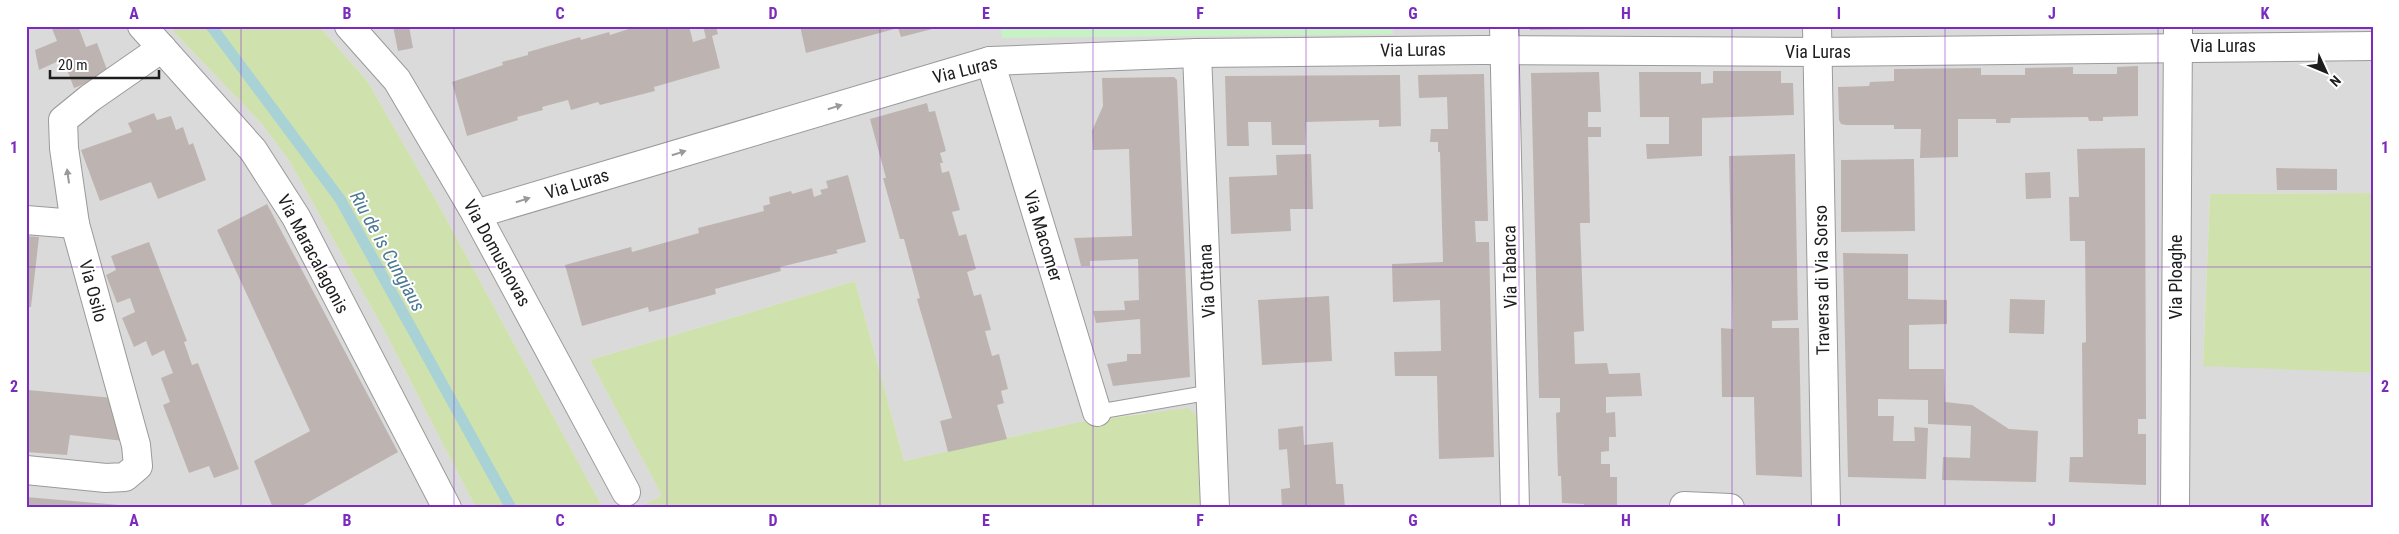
<svg xmlns="http://www.w3.org/2000/svg" width="2399" height="534" font-family="'Roboto Condensed',sans-serif">
<rect width="100%" height="100%" fill="#ede8e3"/>
<g fill="#dbdada">
<path d="M26,26H168L262,124L290,162L383,328L476,508H26Z"/>
<path d="M319,26H2373V193L2210,194L2203,365L2373,373V508H1205L1145,413L1079,422L904,461L855,281L590,360L662,496L636,508H603L442,211L368,82Z"/>
</g>
<g fill="#cfe2ae">
<path d="M168,26H319L368,82L442,211L603,508H476L383,328L290,162L262,124Z"/>
<path d="M2373,193V373L2203,366L2210,194Z"/>
<path d="M855,281L904,461L1079,422L1189,408L1202,422L1205,508H636L662,496L590,360Z"/>
</g>
<path fill="#c7f3c4" d="M1000,26H1392L1393,34L1002,38Z"/>
<g fill="none" stroke-linecap="round" stroke-linejoin="round">
<path stroke="#a8d2d6" stroke-width="11" d="M211,26L340,199L511,508"/>
</g>
<g fill="#bdb4b1">
<path d="M51,26H78L86,47L97,43L109,75L74,88L63,59L39,70L35,50L57,41Z"/>
<path d="M393,26H409L413,48L398,51Z"/>
<path d="M638,26H689L693,42L706,38L703,26H716L718,34L712,36L720,68L654,87L655,91L600,105L598,102L571,110L568,100L542,107L543,110L517,117L518,120L467,136L452,82L503,65L502,62L528,55V52L580,37L581,40L609,32L610,35Z"/>
<path d="M800,26H936V28L901,37L898,28L806,53Z"/>
<path d="M1530,26H1665V28L1530,30Z"/>
<path d="M1957,26H2031V28L1957,29Z"/>
<path d="M2138,66V116L2103,117V121H2089L2088,117L2011,118L2010,123H1996V119H1958V157L1920,158L1921,129H1894V125H1846L1841,124L1839,120L1838,87L1869,86L1870,82L1894,81V69L1981,68V75H2025V68L2073,67V74H2117V67Z"/>
<path d="M1713,71H1781V83H1793L1794,115L1702,118V156L1647,159L1646,144H1669V117H1640L1639,72H1701V84L1713,83Z"/>
<path d="M1599,72L1601,112H1588V127H1601V137H1588L1590,223H1580L1584,331L1574,332L1575,364L1607,363L1609,374L1640,373L1642,396L1606,397V413L1615,412L1616,437H1609V451L1601,452V464H1610V477H1617V508H1584V504L1562,503L1561,476H1558L1556,413L1560,412V398H1539L1531,73Z"/>
<path d="M1484,74L1488,221H1475L1476,242H1489L1494,457L1439,459L1437,376H1395L1394,352L1441,351L1440,300L1393,302L1392,264L1443,262L1440,152H1438V142H1430L1431,129H1448L1447,97L1419,98L1418,75Z"/>
<path d="M1400,75L1401,126L1379,127V120L1306,122L1305,145H1272L1271,122H1248L1249,146H1227L1225,76Z"/>
<path d="M1174,77L1177,80L1190,377L1113,386L1107,364L1127,361V354H1141L1140,319L1096,323L1093,311L1125,310L1124,301L1139,300L1138,259L1090,261V266H1081L1074,238L1132,236L1129,149L1093,150L1092,131L1103,106L1102,78Z"/>
<path d="M927,103L929,112L935,111L946,151L940,153L943,163H940L942,173L949,171L960,210L952,212L959,236L966,234L976,269L967,272L974,296L981,294L991,330L985,331L992,356L999,354L1008,389L1001,391L1004,403L997,405L1007,439L948,452L940,421L952,418L917,299L920,298L904,239H900L883,178H886L870,119Z"/>
<path d="M154,113L157,120L171,116L176,130L183,127L189,145L193,143L206,180L158,199L151,182L100,201L81,150L132,132L128,123Z"/>
<path d="M2145,148L2146,419H2138V434H2146V485L2069,482L2070,457H2083L2082,343L2086,342L2085,241H2070L2069,197H2079L2077,149Z"/>
<path d="M1311,154L1313,209H1290L1291,231L1231,234L1229,177L1277,175L1276,155Z"/>
<path d="M1795,154L1798,320L1772,321V328H1799L1802,477L1756,475L1754,397H1722L1721,328L1733,329L1729,156Z"/>
<path d="M1914,159L1915,231L1841,232V160Z"/>
<path d="M2276,168L2337,169V190H2277Z"/>
<path d="M2050,172L2051,198L2026,199L2025,173Z"/>
<path d="M848,175L866,242L836,250L838,253L780,267L781,271L715,289L716,294L649,312L648,307L582,326L565,265L631,247L632,252L699,233L698,228L764,211L763,206L770,204L769,197L791,191L792,194L812,188L814,197L822,194L820,190L828,188L826,181Z"/>
<path d="M267,204L398,452L298,508H273L254,461L310,431L217,230Z"/>
<path d="M26,236L39,237L31,307H26Z"/>
<path d="M149,242L187,341L184,342L192,365L198,363L239,469L214,478L209,466L189,473L163,405L170,402L161,378L173,373L164,350L152,356L146,341L134,347L122,318L135,312L130,298L117,303L106,275L116,270L111,256Z"/>
<path d="M1843,253L1908,254V299L1947,300V324L1909,325V369H1944L1945,402L1972,405L2009,429L2038,431L2036,482L1942,480L1943,457L1970,458L1971,426L1928,424V400L1878,399V416H1894L1893,441H1915L1914,427L1928,428L1926,479L1848,477Z"/>
<path d="M1329,296L1332,361L1262,365L1258,300Z"/>
<path d="M2010,299L2045,300L2044,334L2009,333Z"/>
<path d="M28,390L113,398L124,441L70,435L67,455L26,452Z"/>
<path d="M1303,426L1304,445L1333,442L1336,484H1343L1345,508H1282L1281,489L1290,488L1287,449L1279,450L1278,429Z"/>
<path d="M26,497L131,506V508H26Z"/>
</g>
<g fill="none" stroke-linecap="round" stroke-linejoin="round">
<g stroke="#9a9a9a" stroke-width="16">
<path id="service" d="M1097,412L1212,392"/>
</g>
<g stroke="#9a9a9a" stroke-width="30">
<g id="minor">
<path d="M142,26L253,150L296,217L447,508"/>
<path d="M349,26L397,80L476,214L626,492"/>
<path d="M1504,26L1515,508"/>
<path d="M1817,26L1826,508"/>
<path d="M1197,53L1215,508"/>
<path d="M990,61L1097,412"/>
<path d="M476,214L990,61L1197,53L1482,50L1818,52L2373,46"/>
<path d="M26,220L75,224"/>
<path d="M26,470L106,478L125,477L138,466L136,445L75,224L64,148L63,120L90,98L162,48"/>
<path d="M1684,506L1730,508"/>
<path d="M2175,508L2178,26"/>
</g>
</g>
<use href="#service" stroke="#fff" stroke-width="14"/>
<use href="#minor" stroke="#fff" stroke-width="28"/>
</g>
<defs><path id="oneway-solid" d="M-6-.8H1V-3.2L6.5 0L1 3.2V.8H-6Z" transform="scale(1.25)"/></defs>
<g fill="#999">
<use href="#oneway-solid" transform="translate(835 107) rotate(-17)"/>
<use href="#oneway-solid" transform="translate(679 153) rotate(-17)"/>
<use href="#oneway-solid" transform="translate(68 176) rotate(-98)"/>
<use href="#oneway-solid" transform="translate(523 200) rotate(-17)"/>
</g>
<path fill="none" stroke="#7b2cbf" stroke-width="1" stroke-opacity="0.55" d="M241,26V508M454,26V508M667,26V508M880,26V508M1093,26V508M1306,26V508M1519,26V508M1732,26V508M1945,26V508M2158,26V508M26,267H2373"/>
<g text-anchor="middle" stroke-width="4" stroke-linejoin="round" paint-order="stroke">
<g font-size="18" fill="#1d1d1d" stroke="#fff">
<text x="2223" y="52">Via Luras</text>
<text transform="translate(1413 50) rotate(-1)" y="6">Via Luras</text>
<text x="1818" y="58">Via Luras</text>
<text transform="translate(965 70) rotate(-14)" y="6">Via Luras</text>
<text transform="translate(577 184) rotate(-17)" y="6">Via Luras</text>
<text transform="translate(1043 236) rotate(73)" y="6">Via Macomer</text>
<text transform="translate(497 253) rotate(61)" y="6">Via Domusnovas</text>
<text transform="translate(313 254) rotate(62)" y="6">Via Maracalagonis</text>
<text transform="translate(1510 267) rotate(-91)" y="6">Via Tabarca</text>
<text transform="translate(2176 277) rotate(-90)" y="6">Via Ploaghe</text>
<text transform="translate(1822 280) rotate(-91)" y="6">Traversa di Via Sorso</text>
<text transform="translate(1207 281) rotate(-93)" y="6">Via Ottana</text>
<text transform="translate(93 291) rotate(75)" y="6">Via Osilo</text>
</g>
<g font-size="19" font-style="italic" fill="#4c7994" stroke="#fff">
<text transform="translate(388 251) rotate(61)" y="7">Riu de is Cungiaus</text>
</g>
</g>
<rect width="2399" height="534" fill="none" stroke="#ffffff" stroke-width="55"/>
<g transform="translate(2326 72) rotate(134)" stroke="#ffffff" stroke-width="4" paint-order="stroke">
<path d="M0-4L9 19L0 12L-9 19Z" fill="#1d1d1d"/>
<text y="-8" font-size="14" font-weight="bold" text-anchor="middle" fill="#1d1d1d">N</text>
</g>
<path d="M50 70v8h109v-8" fill="none" stroke="#1d1d1d" stroke-width="2.5"/>
<text x="58" y="70" font-size="15" fill="#1d1d1d" stroke="#ffffff" stroke-width="4" paint-order="stroke">20 m</text>
<rect x="28" y="28" width="2344" height="478" fill="none" stroke="#7b2cbf" stroke-width="2"/>
<g font-size="16" text-anchor="middle" font-weight="bold" fill="#7b2cbf">
<text x="134" y="19">A</text>
<text x="347" y="19">B</text>
<text x="560" y="19">C</text>
<text x="773" y="19">D</text>
<text x="986" y="19">E</text>
<text x="1200" y="19">F</text>
<text x="1413" y="19">G</text>
<text x="1626" y="19">H</text>
<text x="1839" y="19">I</text>
<text x="2052" y="19">J</text>
<text x="2265" y="19">K</text>
<text x="14" y="153">1</text>
<text x="2385" y="153">1</text>
<text x="14" y="392">2</text>
<text x="2385" y="392">2</text>
<text x="134" y="526">A</text>
<text x="347" y="526">B</text>
<text x="560" y="526">C</text>
<text x="773" y="526">D</text>
<text x="986" y="526">E</text>
<text x="1200" y="526">F</text>
<text x="1413" y="526">G</text>
<text x="1626" y="526">H</text>
<text x="1839" y="526">I</text>
<text x="2052" y="526">J</text>
<text x="2265" y="526">K</text>
</g>
</svg>
